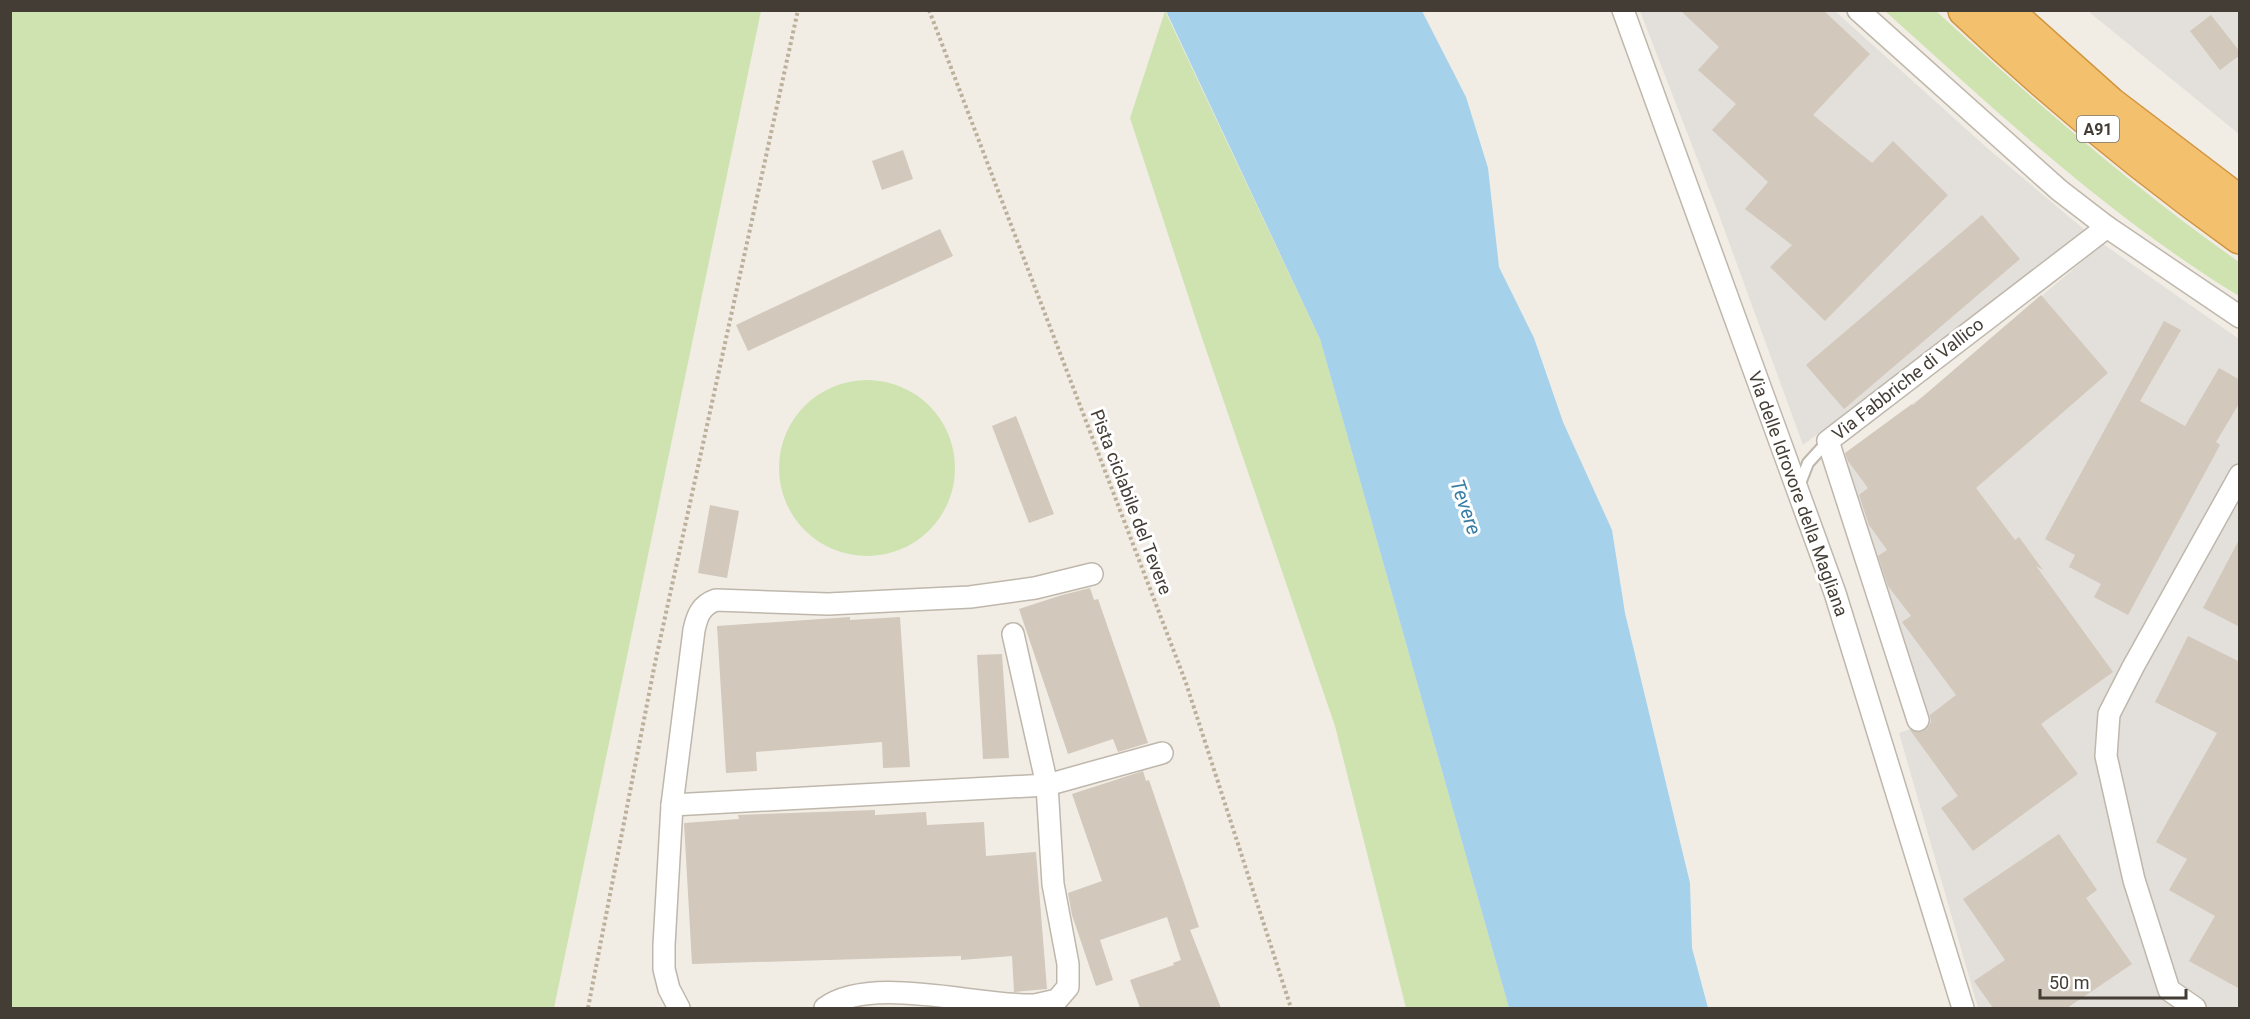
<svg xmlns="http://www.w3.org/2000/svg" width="2250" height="1019" font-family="Roboto,sans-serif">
<rect width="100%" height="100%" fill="#f1ede5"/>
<g fill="#e3dfda">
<path d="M1640,11H1835L1986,147L2086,231L1803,445L1719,215Z"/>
<path d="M2088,11H2239V134Z"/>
<path d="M2103,244L2239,339V1008H1978L1899,733L1910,729L1928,715L1870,562L1843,455L1927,393Z"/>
</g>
<g fill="#cfe3b0">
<path d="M10,11H761L554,1008H11Z"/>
<path d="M1165,11L1320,339L1509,1008H1406L1335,726L1200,332L1130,118Z"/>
<path d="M1885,11H1936C2033,100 2131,186 2239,262V296C2109,217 1997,112 1885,11Z"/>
<circle cx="867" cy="468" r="88"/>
</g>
<path fill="#a5d1ea" d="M1166,11H1422L1466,97L1488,168L1499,267L1534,338L1563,422L1612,530L1625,613L1690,883L1692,948L1708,1008H1509L1320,339Z"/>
<g fill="#d2c8bb">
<path d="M1680,10H1823L1870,54L1813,115L1872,163L1893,141L1948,195L1825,321L1770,267L1792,245L1745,209L1768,182L1712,130L1736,104L1698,70L1719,47Z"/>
<path d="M2211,15L2240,52V55L2220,70L2190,31Z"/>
<path d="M903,150L913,179L882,190L872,161Z"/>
<path d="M1982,215L2020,259L1844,409L1806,365Z"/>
<path d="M940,229L953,256L748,351L736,325Z"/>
<path d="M2041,295L2108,373L1976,488L2015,540L2019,537L2043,570L2036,566L2113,672L2041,724L2078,774L1973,851L1941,808L1958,796L1910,730L1921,732L1927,729L1931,722L1930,715L1956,695L1902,622L1911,616L1888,586L1878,556L1887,550L1869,525L1859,495L1868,488L1848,461L1845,453L1912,404L1913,405Z"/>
<path d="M2164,321L2181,330L2140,401L2185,426L2219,368L2240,380V402L2216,442L2220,445L2128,615L2094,597L2101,584L2069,567L2075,555L2045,539Z"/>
<path d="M1016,416L1054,514L1029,523L992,426Z"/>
<path d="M710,505L739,511L727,578L698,573Z"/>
<path d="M2240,538V627L2203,608Z"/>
<path d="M1090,588L1094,600L1098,599L1148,743L1118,752L1113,739L1068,754L1019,609L1062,595Z"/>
<path d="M850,617V620L900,617L910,767L883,768L882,742L756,752L757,771L726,773L717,626Z"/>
<path d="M2188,636L2240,662V989L2189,961L2215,916L2169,890L2187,859L2156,842L2217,733L2155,702Z"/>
<path d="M1002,654L1009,758L983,759L977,655Z"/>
<path d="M1143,771L1146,781L1149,780L1199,927L1190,930L1221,1008H1140L1130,980L1174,965L1173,963L1181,960L1167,917L1100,940L1113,980L1096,986L1072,915L1068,893L1102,881L1072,794Z"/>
<path d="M875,810V815L926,812L927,825L984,822L986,856L1036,852L1047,989L1014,992L1012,956L961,960V956L692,964L684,823L739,819L738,815Z"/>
<path d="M2059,834L2097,890L2086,898L2132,964L2067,1008H1993L1974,981L2005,960L1963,899Z"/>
</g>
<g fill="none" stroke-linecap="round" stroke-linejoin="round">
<g stroke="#bfb7ab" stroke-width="14">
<path id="service" d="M1799,486L1808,463L1828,441"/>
</g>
<g stroke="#bfb7ab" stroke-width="24">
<g id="minor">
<path d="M1623,10L1835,593L1963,1008"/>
<path d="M1858,10L2059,190L2107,227L2240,317"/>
<path d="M1918,720L1828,441L2107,227"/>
<path d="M672,805L1047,785L1162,753"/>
<path d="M679,1008L669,989L664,969V945L672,805L694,630C697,616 701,605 716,600L828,604L970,597L1035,588L1092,574"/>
<path d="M825,1008C871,974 978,1007 1035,1005L1057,1000L1068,987V964L1053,884L1047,785L1013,634"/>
<path d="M2195,1008L2169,990L2134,880L2106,756L2109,714L2133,667L2240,475"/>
</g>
</g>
<g stroke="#d1943f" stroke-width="36">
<g id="motorway">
<path d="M1965,10C2052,92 2142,167 2240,237"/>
<path d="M2005,10L2110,104L2240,203"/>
</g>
</g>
<g stroke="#bcaf9b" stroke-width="4" stroke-dasharray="3 3" stroke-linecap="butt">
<path d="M929,10L1186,683L1291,1008"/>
<path d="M588,1008L655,663L798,10"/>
</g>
<use href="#service" stroke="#fff" stroke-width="10"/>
<use href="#minor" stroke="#fff" stroke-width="21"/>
<use href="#motorway" stroke="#f3c06e" stroke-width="33"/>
</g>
<g text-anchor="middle" stroke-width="6" stroke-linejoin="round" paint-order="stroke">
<rect fill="#fff" stroke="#7b7772" stroke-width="1.5" x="2077" y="116" width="42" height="26" rx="4.5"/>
<g font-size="16" font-weight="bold" fill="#433d35">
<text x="2098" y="135">A91</text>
</g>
<g font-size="18" fill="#433d35" stroke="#fff">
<text transform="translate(1908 379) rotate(-38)" y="6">Via Fabbriche di Vallico</text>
<text transform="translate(1798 494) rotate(70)" y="6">Via delle Idrovore della Magliana</text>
<text transform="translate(1131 502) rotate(69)" y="6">Pista ciclabile del Tevere</text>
</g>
<g font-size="20" font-style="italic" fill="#377da6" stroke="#fff">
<text transform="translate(1466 507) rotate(71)" y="7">Tevere</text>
</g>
</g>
<rect width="2250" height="1019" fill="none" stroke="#433d35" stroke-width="24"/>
<path d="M2040 989v9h146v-9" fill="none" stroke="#433d35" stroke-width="3"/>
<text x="2049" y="989" font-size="18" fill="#433d35" stroke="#ffffff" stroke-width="4.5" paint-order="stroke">50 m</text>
</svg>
